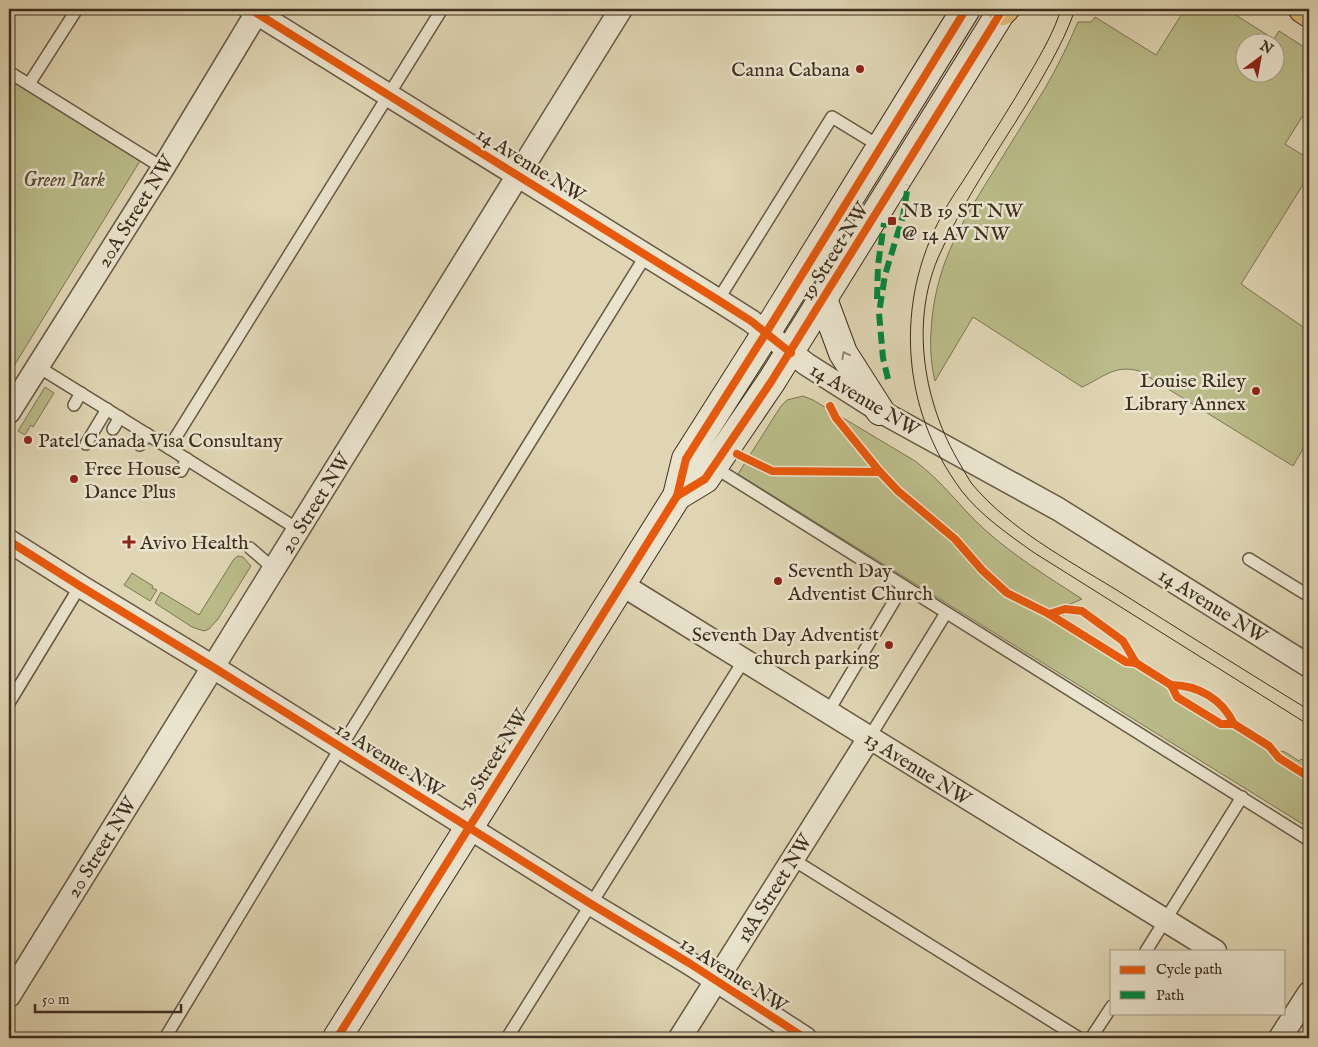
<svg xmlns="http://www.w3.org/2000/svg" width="1318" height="1047" font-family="'IM FELL English',serif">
<rect width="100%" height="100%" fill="#dfd5b3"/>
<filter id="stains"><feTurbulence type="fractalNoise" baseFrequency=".004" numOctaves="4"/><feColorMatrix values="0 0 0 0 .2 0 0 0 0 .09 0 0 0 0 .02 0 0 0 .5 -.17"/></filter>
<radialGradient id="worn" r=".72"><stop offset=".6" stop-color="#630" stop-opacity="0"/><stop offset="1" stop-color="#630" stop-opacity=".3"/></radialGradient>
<g fill="#b9bb88" stroke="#7c7454" fill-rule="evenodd">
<path d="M1185,9H1226L1274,39L1279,31L1309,50V106L1285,144L1309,159V175L1241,284L1309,331V439L1293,466L1139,371C1114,364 1103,378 1082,387L973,317L935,381C931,365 930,348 931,332C934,270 958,228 990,177C1008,148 1026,119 1044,90C1057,68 1068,45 1078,22H1091L1095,17L1156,55ZM1276,42V72H1246V42Z"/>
<path d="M9,79L140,161L9,374Z"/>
<path d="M45,387L54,393L33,427L31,425L25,435L18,431Z"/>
<path d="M803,396L813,400L915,461C942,481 960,507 984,529C1014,556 1048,577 1082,599L1068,605L1061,620L1267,749L1285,752L1299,761L1301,759L1309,764V828L738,474L781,406L787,400Z"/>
<path d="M238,556L243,557L251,566L218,619L209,629L204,631L192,627L155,603L161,592L199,615L234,559Z"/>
<path d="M132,573L153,586L152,588L157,590L150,601L124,585Z"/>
</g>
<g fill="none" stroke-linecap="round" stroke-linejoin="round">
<g stroke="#665844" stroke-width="14">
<g id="lane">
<path d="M9,72L163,168"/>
<path d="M29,84L77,9"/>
<path d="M718,300L832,117L881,147"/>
<path d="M37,366L169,448"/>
<path d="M74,405L81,393"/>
<path d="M113,429L120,417"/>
<path d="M86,444L107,409"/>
<path d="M140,445L147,434"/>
<path d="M714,467L1309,840"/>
<path d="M181,471L187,459"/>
<path d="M299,530L169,448L442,9"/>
<path d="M250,548L274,569"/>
<path d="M1249,559L1309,596"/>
<path d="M9,703L80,586"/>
<path d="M828,712L903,586"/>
<path d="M869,738L946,613"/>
<path d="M792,859L1079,1038"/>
<path d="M1146,951L1242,797"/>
<path d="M165,1038L341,747L646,255"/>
<path d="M507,1038L744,660"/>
<path d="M1091,1038L1112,1006"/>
</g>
</g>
<g stroke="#665844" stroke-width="25">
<g id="street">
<path d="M250,9L718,300L751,321L806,364L880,411L1058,509L1309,666"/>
<path d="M9,412L163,168L259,9"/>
<path d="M9,541L80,586L213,667L591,904L689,963L805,1038"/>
<path d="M621,584L1215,951"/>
<path d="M9,996L621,9"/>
<path d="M680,1038L869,738"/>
<path d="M1280,1038L1309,993"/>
</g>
</g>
<g stroke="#3e2e1f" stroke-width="30">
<g id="secondary">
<path d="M823,299L843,353L880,411"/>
<path d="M677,496L705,479L771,382L1003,9"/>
<path d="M337,1038L677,496L686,459L766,333L966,9"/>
</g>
</g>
<g stroke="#3e2e1f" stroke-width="30">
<g id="highway">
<path d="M1303,9L1309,13"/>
<path d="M1002,11L1005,9"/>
</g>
</g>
<use href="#lane" stroke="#eae4ce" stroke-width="11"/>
<use href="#street" stroke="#eae4ce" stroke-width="22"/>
<use href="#secondary" stroke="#eae4ce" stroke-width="28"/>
<use href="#highway" stroke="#e0ba7a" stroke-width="28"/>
<g stroke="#3e2e1f" stroke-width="1">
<path d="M1061,9C1054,32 1042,52 1030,73C1011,106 990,138 970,170C961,185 950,199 942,215C894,303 901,409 961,490C980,515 1008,534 1033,552L1309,725"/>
<path d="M1075,9C1067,34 1054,57 1041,80C1007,139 965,195 938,258C910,324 924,404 960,464C964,471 968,478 972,484C1010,529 1066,559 1115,589C1180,630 1244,670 1309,710"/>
</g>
<g stroke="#00873e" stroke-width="6" stroke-dasharray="12 6" stroke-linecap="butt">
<path d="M877,299L878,265L884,223"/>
<path d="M888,379L883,358L879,313L885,275L903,216L908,185"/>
</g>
<g stroke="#eae4ce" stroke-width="11">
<g id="cycleway">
<path d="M250,9L718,300L751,321L791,353"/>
<path d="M830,406L836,418L880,472L898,491L955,539L982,570L1007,593L1049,614L1126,662L1136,663L1171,685L1177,697L1221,724H1234L1269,746L1279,758L1309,777"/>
<path d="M737,454L772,471L880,472"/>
<path d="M677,496L705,479L771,382L1003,9"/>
<path d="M9,541L80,586L213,667L591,904L689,963L805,1038"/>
<path d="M1049,614L1065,609L1082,611L1123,641L1136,663"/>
<path d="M1171,685C1198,685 1222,699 1234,724"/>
<path d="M337,1038L677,496L686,459L766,333L966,9"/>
</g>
</g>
<use href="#cycleway" stroke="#e8590c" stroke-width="8"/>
</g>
<defs><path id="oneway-chevron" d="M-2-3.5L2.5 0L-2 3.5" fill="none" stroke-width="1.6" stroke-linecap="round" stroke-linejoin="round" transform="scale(1.25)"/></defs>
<use stroke="#948976" href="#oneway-chevron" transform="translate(845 355) rotate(-119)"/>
<g fill="#8f2418" stroke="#eae4ce" stroke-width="2">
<circle cx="860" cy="69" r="5"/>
<rect x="887" y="216" width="10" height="10" rx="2.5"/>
<circle cx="1256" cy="391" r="5"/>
<circle cx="28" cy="440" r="5"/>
<circle cx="74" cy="479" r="5"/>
<path d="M126.5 534.5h5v5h5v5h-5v5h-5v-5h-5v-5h5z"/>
<circle cx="778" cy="581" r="5"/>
<circle cx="889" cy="645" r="5"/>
</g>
<g text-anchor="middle" stroke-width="5" stroke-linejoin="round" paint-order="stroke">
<g font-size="20" fill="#3e2e1f" stroke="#eae4ce" text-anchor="start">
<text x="850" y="76" text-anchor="end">Canna Cabana</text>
<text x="902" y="217">NB 19 ST NW<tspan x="902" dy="23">@ 14 AV NW</tspan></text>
<text x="1246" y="387" text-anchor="end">Louise Riley<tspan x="1246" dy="23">Library Annex</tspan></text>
<text x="38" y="447">Patel Canada Visa Consultany</text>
<text x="84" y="475">Free House<tspan x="84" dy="23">Dance Plus</tspan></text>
<text x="140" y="549">Avivo Health</text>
<text x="788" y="577">Seventh Day<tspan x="788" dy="23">Adventist Church</tspan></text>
<text x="879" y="641" text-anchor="end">Seventh Day Adventist<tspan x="879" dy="23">church parking</tspan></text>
</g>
<g font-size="20" fill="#3e2e1f" stroke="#eae4ce">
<text transform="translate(531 164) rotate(32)" y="7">14 Avenue NW</text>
<text transform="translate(135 211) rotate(-58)" y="7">20A Street NW</text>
<text transform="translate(834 251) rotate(-58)" y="7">19 Street NW</text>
<text transform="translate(865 399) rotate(31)" y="7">14 Avenue NW</text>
<text transform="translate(315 503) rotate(-58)" y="7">20 Street NW</text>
<text transform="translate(1213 605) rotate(32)" y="7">14 Avenue NW</text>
<text transform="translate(493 758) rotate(-58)" y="7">19 Street NW</text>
<text transform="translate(390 759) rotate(32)" y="7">12 Avenue NW</text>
<text transform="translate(918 768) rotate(32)" y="7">13 Avenue NW</text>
<text transform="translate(101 847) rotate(-58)" y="7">20 Street NW</text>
<text transform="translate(774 888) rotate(-58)" y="7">18A Street NW</text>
<text transform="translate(734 974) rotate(33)" y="7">12 Avenue NW</text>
</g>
<g font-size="20" font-style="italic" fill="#574a34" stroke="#eae4ce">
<text x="64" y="186">Green Park</text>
</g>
</g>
<rect width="1318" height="1047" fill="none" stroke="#dfd5b3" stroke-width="30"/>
<rect x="10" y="10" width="1298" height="1027" fill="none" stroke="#3e2e1f" stroke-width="2.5"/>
<rect x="15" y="15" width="1288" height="1017" fill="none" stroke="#3e2e1f"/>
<rect x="1110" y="950" width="175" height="65" fill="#eae4ce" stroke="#a59b88"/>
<rect x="1120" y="966" width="25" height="8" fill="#e8590c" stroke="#a59b88"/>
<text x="1156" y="974" font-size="15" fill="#3e2e1f">Cycle path</text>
<rect x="1120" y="991" width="25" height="8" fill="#00873e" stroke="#a59b88"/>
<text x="1156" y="1000" font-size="15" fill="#3e2e1f">Path</text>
<g transform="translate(1260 58) rotate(32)"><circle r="24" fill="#eae4ce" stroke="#a59b88"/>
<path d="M0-4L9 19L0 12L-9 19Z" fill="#8f2418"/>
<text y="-8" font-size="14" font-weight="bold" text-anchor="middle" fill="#3e2e1f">N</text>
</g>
<path d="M35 1004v8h146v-8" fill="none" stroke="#3e2e1f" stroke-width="2.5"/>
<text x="42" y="1004" font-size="15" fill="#3e2e1f" stroke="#eae4ce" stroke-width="4" paint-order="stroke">50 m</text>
<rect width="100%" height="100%" filter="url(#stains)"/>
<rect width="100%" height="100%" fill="url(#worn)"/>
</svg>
